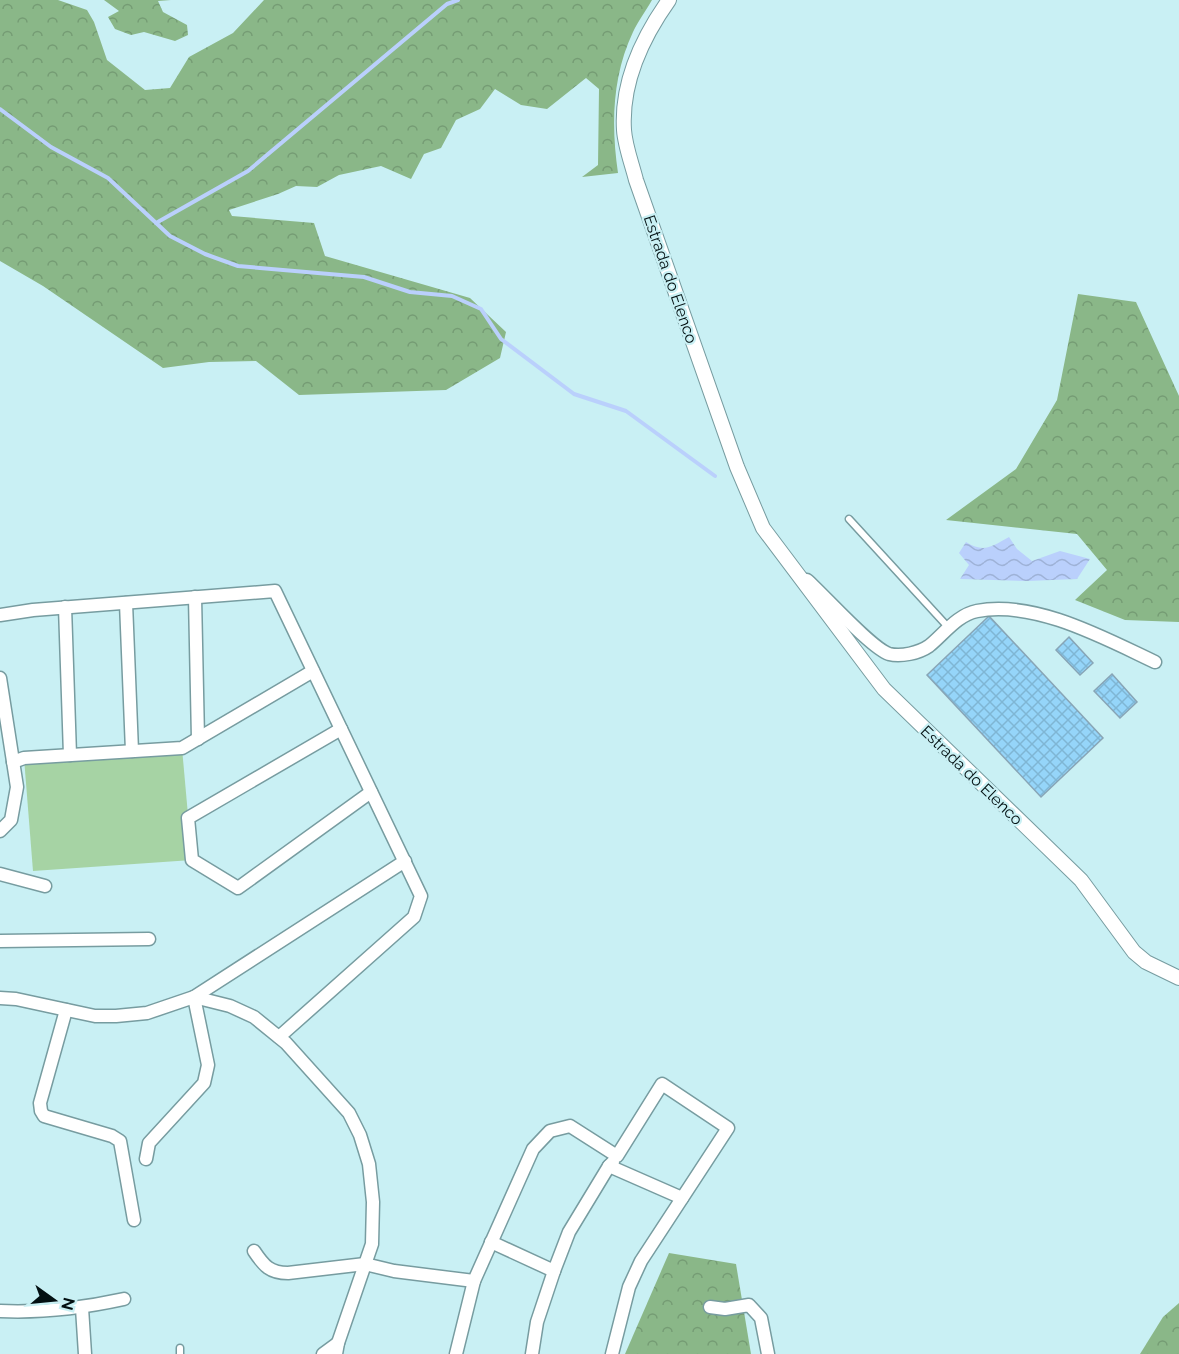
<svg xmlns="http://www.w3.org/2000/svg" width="1179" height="1354" font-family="Raleway,sans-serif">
<defs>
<pattern id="forest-crowns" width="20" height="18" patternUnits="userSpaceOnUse" patternTransform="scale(1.5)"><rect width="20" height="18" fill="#8ab788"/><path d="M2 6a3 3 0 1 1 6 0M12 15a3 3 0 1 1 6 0" fill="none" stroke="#759c74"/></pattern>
<pattern id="water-waves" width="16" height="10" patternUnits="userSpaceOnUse" patternTransform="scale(1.5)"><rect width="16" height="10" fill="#bad0fc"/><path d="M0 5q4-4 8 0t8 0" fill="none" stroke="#9eb2d7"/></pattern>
<pattern id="building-cross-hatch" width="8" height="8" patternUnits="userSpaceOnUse" patternTransform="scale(1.5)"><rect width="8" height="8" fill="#95d5f9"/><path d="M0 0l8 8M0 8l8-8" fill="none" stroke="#7fb6d4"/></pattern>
</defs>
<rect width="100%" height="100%" fill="#c9f0f4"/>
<g fill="url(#forest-crowns)">
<path d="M0,0H58L87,10L94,22L107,60L145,90L170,88L189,57L233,33L264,0H652C646,11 638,21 633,32C612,76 611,126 618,173L582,177L598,165L599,89L586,78L547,109L521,105L495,89L480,109L456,120L441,148L424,154L411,179L381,166L339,175L317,187L296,186L278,194L229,210L232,216L314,223L325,256L470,298L506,332L500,358L446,390L299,395L256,361L209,362L163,368L43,286L0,261Z"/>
<path d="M104,0H171L158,1L163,12L187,25L188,35L175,41L144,32L131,35L115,29L108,17L119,11Z"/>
<path d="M1078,294L1136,302L1179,396V622L1125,620L1075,600L1107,570L1077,534L946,520L1016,469L1057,400Z"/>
<path d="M669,1253L736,1264L751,1354H625Z"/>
<path d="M1179,1303V1354H1140L1163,1317Z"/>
</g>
<path fill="#a6d3a4" d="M182,748L192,860L33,871L24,758Z"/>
<path fill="url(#water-waves)" d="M1009,537L1017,549L1032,561L1060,551L1090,559L1077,579L1027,581L960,579L969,565L959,553L966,542C984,553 991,547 1009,537Z"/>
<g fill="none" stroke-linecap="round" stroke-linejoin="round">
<g stroke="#bad0fc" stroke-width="4">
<path d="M0,109L51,147L108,178L170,236L205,254L238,266L364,277L410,292L452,296L481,309L501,339L574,394L626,411L715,476"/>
<path d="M156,223L248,171L447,4L458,0"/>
</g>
</g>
<g fill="url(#building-cross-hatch)" stroke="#88a5b6" stroke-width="1.5">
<path d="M989,616L1103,738L1041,797L927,675Z"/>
<path d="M1069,637L1093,663L1080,675L1056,650Z"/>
<path d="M1112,674L1137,702L1120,718L1094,691Z"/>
</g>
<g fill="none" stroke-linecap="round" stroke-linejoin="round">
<g stroke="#779ca0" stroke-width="9">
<g id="service">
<path d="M849,519L948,627"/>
<path d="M180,1354V1348"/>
</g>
</g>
<g stroke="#779ca0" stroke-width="15">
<g id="minor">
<path d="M807,580C824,595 871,648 889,654C901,657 919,653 929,646C944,634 957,615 977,611C1035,600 1104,638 1155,662"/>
<path d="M195,597L198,739"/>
<path d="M126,603L132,751"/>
<path d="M65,607L70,755"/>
<path d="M0,615L33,610L275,591L421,896L414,917L279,1037"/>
<path d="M0,678L17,787L11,820L0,831"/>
<path d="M341,729L188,818L192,860L238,888L371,792"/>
<path d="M13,762L24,758L182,748L313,671"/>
<path d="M0,874L45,886"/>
<path d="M0,941L149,939"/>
<path d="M0,998L16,999L95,1016H116L147,1013L194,997L230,1006L254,1017L286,1043L349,1113L360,1135L369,1164L373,1202L372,1244L338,1343L336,1354"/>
<path d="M66,1010L40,1103L41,1111L44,1116L112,1136L120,1141L134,1220"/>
<path d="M146,1159L149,1143L204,1083L208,1065L194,997L405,861"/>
<path d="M613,1162L609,1166L682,1198"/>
<path d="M491,1242L554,1271L569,1232L609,1166"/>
<path d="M254,1251C264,1266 270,1273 288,1273L365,1264L394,1271L474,1281L533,1149L550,1131L570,1126L617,1156L662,1084L728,1128L641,1261L629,1287L612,1354"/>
<path d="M710,1307L725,1309L749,1305L761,1318L768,1354"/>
<path d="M82,1308L85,1354"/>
<path d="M0,1311C43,1313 83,1308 124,1299"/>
<path d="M323,1354L338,1343"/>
<path d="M456,1354L474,1281"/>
<path d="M532,1354L537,1322L554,1271"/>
</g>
</g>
<g stroke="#779ca0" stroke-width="16">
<path id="tertiary" d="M669,0C642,38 621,82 624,130C625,146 632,164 636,180L737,467L763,528L884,689L1081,880L1134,952L1146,962L1179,978"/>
</g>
<use href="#service" stroke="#fff" stroke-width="6"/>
<use href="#minor" stroke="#fff" stroke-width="12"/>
<use href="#tertiary" stroke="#fff" stroke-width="14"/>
</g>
<g text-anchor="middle" stroke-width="4.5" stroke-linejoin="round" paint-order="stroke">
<g font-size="16" fill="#031012" stroke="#c9f0f4">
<text transform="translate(671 279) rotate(71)" y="6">Estrada do Elenco</text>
<text transform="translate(972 775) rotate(44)" y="6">Estrada do Elenco</text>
</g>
</g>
<g transform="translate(54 1300) rotate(105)" stroke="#c9f0f4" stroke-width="4.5" paint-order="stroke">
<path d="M0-4.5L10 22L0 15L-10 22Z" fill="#031012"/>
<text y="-9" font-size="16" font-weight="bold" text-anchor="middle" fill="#031012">N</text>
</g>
</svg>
